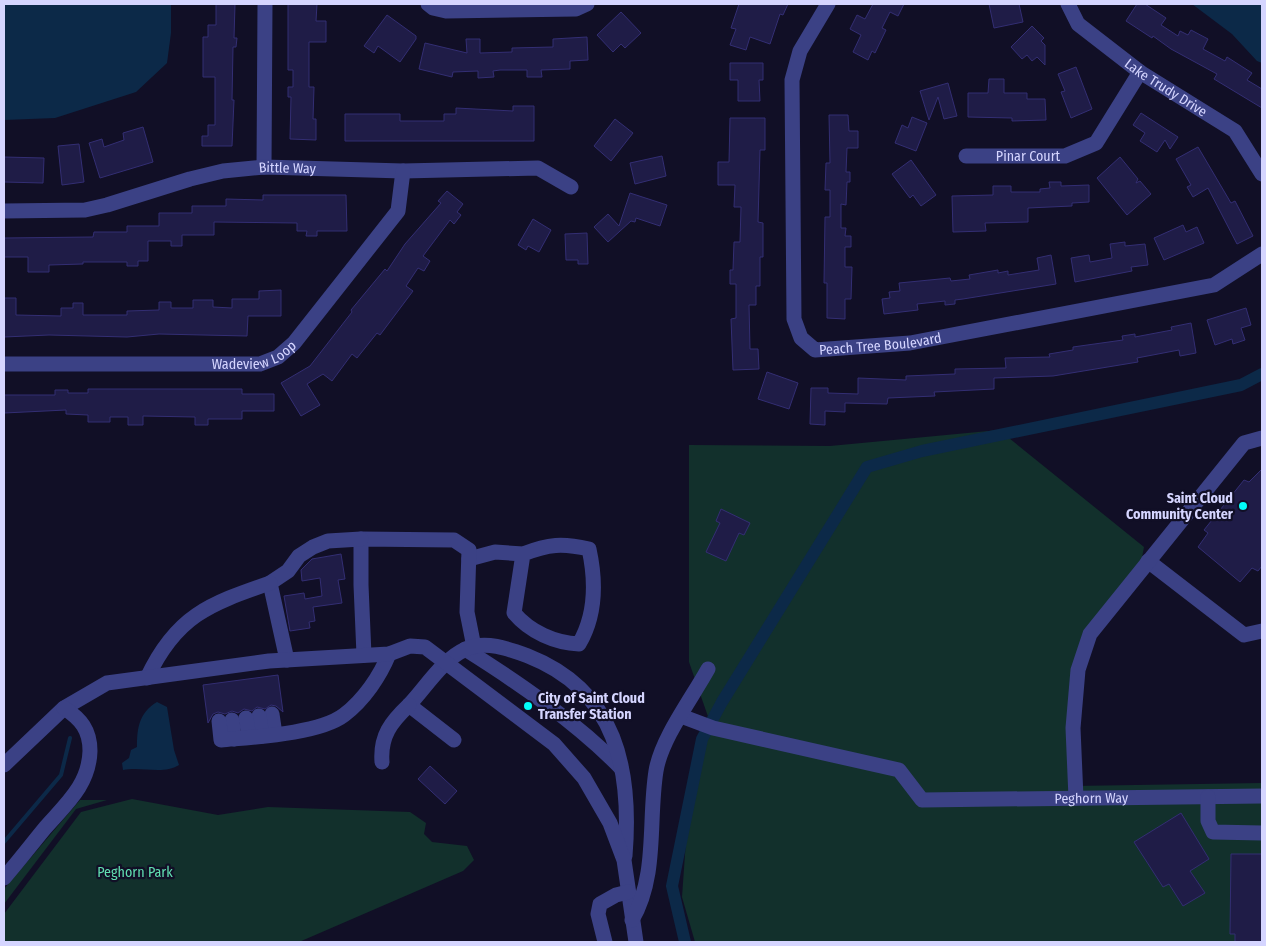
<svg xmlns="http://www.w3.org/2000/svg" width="1266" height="946" font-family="'Fira Sans Condensed',sans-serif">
<rect width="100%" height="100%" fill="#110f26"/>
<g fill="#12302c">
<path d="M999,430L1144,547L1140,568L1077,662L1073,786L1262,783V942H695L682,897L690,783L712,728L689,662V445L830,446Z"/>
<path d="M132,799L218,815L268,807L410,812L426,823L424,834L432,842L467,846L474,860L463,871L299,942H4V914L81,812Z"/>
<path d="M80,800H107L76,809L4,904V889Z"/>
</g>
<g fill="#0c2948">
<path d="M4,4H171V33L167,63L136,92L55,118L4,120Z"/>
<path d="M1192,4H1261L1262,63L1257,61L1232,34Z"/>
<path d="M157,702L167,707L174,750L179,765C163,775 141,766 123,770L122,763L129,758L131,750L137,747C137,728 139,713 157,702Z"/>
</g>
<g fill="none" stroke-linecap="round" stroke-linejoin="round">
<path stroke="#0c2948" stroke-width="4" d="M4,842L61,775L70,738"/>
<path stroke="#0c2948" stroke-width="12" d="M685,942L672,886L702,739L722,702L867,467L922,451L1241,385L1262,374"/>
</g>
<g fill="#1f1c47" stroke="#332e73">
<path d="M216,4H235L234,38H237L236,47H233L232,100H234L232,146H202V136H208V125H215V77H203V37H208V25H216Z"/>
<path d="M288,4H317L316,21H326V42H309V87H314L313,119H316V140L290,139L291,97H288V87H293V70H288Z"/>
<path d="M739,4H788L783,15L780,14L770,44L750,37L746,50L730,45L736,29L731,28Z"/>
<path d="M873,4H904L898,16L890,12L882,28L886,30L875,53L872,51L868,60L853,52L861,35L850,29L857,15L865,19Z"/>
<path d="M989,4H1019L1023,22L994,28Z"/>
<path d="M1137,4H1145L1166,18L1161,25L1178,36L1180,31L1188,35L1191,30L1208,39L1203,49L1225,61L1227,57L1252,73L1247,80L1262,89V108L1214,79L1217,74L1171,49L1153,36L1152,38L1126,21Z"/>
<path d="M621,12L641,33L625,48L621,44L613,52L597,35Z"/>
<path d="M387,15L416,36V39L400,62L378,46L374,53L364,46Z"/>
<path d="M1032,26L1044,38L1041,41L1045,45V65L1037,57L1032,61L1027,55L1022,59L1011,47Z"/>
<path d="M587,37L588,60L570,61V69L541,70L542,77H527V70H500L493,71L494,77L478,78V71L453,72L452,77L419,69L425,43L467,53L466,39H480V53L512,52V48L553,47V39Z"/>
<path d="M730,63H763V80H759L760,101H738V80H730Z"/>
<path d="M1076,67L1092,109L1071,118L1061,92L1065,91L1058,74Z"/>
<path d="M989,79H1004V93H1027V99H1045L1046,120L1012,121V118L968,117V93H988Z"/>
<path d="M948,83L957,116L944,119L938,97L929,120L920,91Z"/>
<path d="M513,106H534V141H345V114H400V121H444V114H456V108L513,111Z"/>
<path d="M1141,113L1178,137L1170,149L1165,140L1157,152L1140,141L1145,133L1133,125Z"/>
<path d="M829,115H848L849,131H858V148H847L846,172H850V182H847L846,205L841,204V228H846L845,236H851V247H845V267H852L851,299H845V319L827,318V283H824L825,217H830V190H825L826,163H830Z"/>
<path d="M912,117L927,123L916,151L895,143L902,125L908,128Z"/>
<path d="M730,118H765V150H760L758,222L763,223V257H760V286H756V305H749L750,349H758L759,369L733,370L731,319L736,318V284H730V270H733L734,242H740L741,207H734L735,185H718V162H729Z"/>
<path d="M615,119L633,133L611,161L594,146Z"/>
<path d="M143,127L153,162L100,178L89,143L102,139L104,147L124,140L123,133Z"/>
<path d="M79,144L84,182L62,185L58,146Z"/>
<path d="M1198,147L1231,203L1235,201L1253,236L1237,244L1208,188L1193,197L1187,187L1191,185L1176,159Z"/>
<path d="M662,156L666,176L635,184L630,163Z"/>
<path d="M4,157L44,158L43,183L4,182Z"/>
<path d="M1120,157L1138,179L1136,183L1140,181L1151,194L1127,215L1097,178Z"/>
<path d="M911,160L936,195L921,206L913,195L910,198L892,174Z"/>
<path d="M1049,182H1061V186L1089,185V202L1072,203V206L1028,208V222L985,223L986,231L953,232L952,196L993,195V186H1011V192H1040V189L1050,188Z"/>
<path d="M447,191L463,204L457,212L461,215L454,224L450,220L423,256L430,261L424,271L418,268L406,286L413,291L380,335L377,333L357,358L352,354L332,381L323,374L307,384L320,405L301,416L281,383L310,366L352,312L351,310L385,269L387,271L405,244L441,203L438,201Z"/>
<path d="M630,193L667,205L660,226L636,218L635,222L631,221L608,242L594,227L608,214L619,226Z"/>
<path d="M263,195H346L347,231H317V236H306L307,231H297V223L214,222V235H182V246H171V241H148V261H138V266H127V262H83V264L49,265V272H28V257H4V238L93,237L94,232H127V226H159V213H192V206H226V199L263,200Z"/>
<path d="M533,219L551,230L539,252L528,246L526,250L518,245Z"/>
<path d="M1183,225L1186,232L1197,227L1204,243L1164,260L1154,238Z"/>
<path d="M587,233L588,264H578V260H566L565,234Z"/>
<path d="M1125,242V246L1145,244L1148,265L1131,267L1132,271L1075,282L1071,258L1089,255L1090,262L1112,258L1110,244Z"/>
<path d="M1051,255L1056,284L963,299L955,300V304L945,305V301L917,304L918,310L884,314L882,299L890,298L889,292L900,291L899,283L950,278L951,281L970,279L969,275L998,270V273L1008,271V275L1039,270L1037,258Z"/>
<path d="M281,290V316H248L247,336L159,334L127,337L49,335L4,337V298H16V315L61,316V308H73V303H83V315H127V311L159,310V302H171V308H193V300H213V307L232,308V299H259V291Z"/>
<path d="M1246,308L1251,325L1241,328L1245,340L1233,344L1232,339L1215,345L1207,320Z"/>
<path d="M1191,323L1196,353L1180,356L1179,350L1137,358L1138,362L1053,376L994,378V389L934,392L935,396L888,398L887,404L845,403V412L825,411V425L810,424L811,388H828V393L858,394V378L906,380V376L955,374V369L1006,368L1005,358L1050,357L1049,354L1073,350V347L1123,340L1122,336L1135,334V337L1172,330L1171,327Z"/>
<path d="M767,372L798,383L789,409L758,399Z"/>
<path d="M88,389H242V394H274V411H242V419H208V425H195V417L143,416V425H128V417H110V422H88V415L66,414V410L4,413V395H55V390H68V393H88Z"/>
<path d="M1262,469V566L1258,571L1252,568L1240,582L1198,547L1208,533L1204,530L1244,480L1249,482Z"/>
<path d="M721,509L750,523L744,535L739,533L726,561L706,552L720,523L716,521Z"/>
<path d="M341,554L345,579L338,580L342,603L313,607L315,621L309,622L310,628L290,631L284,596L304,593L305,599L322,596L320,578L302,581L301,570L312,559Z"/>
<path d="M278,675L283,712L276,706L271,705L265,709L257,707L252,711L244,709L238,713L232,711L225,714L218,712L213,714L208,723L203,685Z"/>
<path d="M430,766L457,791L445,804L418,779Z"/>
<path d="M1181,813L1209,859L1190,871L1205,893L1183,906L1169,884L1163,887L1134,842Z"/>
<path d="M1231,854H1262V942H1235V934H1230Z"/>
</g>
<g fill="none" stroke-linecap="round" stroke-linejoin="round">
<g stroke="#3b4185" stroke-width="15">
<path d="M428,4L433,8L446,11L576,9L587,4"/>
<path id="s1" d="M828,4L800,51L792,80L794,319L801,338L815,350L910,343L1214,285L1262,254"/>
<path id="s2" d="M1068,4L1078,24L1140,72L1235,131L1262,174"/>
<path id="s3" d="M966,156H1065L1096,143L1140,72"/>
<path d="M264,167L265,4"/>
<path id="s4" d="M4,211L85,210L107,205L190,179L223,171L264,167L403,171L538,168L571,187"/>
<path id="s5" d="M4,364H260L278,357L294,343L398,211L403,171"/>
<path d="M469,559L495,552L523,554L514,613C530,632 555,643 579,644C596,615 596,581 589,549C562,543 549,544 523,554"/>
<path d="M1148,561L1244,635L1262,631"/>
<path d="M465,649C519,683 576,722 621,768"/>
<path d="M364,655L361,585V539L454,540L469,550L467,612L474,647"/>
<path d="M287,660L270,583L288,571L299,556L313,547L328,541L361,539"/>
<path d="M147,678C176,616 209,604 270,583"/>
<path d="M272,714L275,734"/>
<path d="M259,716L262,736"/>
<path id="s6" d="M681,716L713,728L899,770L922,800L1262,796"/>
<path d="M246,718L249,737"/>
<path d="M232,720L234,739"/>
<path d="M219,721L221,740C253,737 319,734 344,715C364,700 380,676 389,654"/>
<path d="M454,740L409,705C426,687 443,659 466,649C485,640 509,649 528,656C617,691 632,770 625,856"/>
<path d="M382,762C380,736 391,722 409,705"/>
<path d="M4,765L64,708L107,683L269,661L389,654L410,646L425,647L554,744L584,778L610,823L624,860L636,942"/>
<path d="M1208,797V821L1213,832L1262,833"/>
<path d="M1076,798L1073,728L1078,670L1090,634L1244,443L1262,438"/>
<path d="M4,878C18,862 31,845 45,828C66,804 89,785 90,751C90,730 81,719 64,708"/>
<path d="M632,920C658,875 648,821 656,771C661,739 692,698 708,669"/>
<path d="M605,942L598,914L600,904L616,895L628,892"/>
</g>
</g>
<g fill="#02fdf9" stroke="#110f26" stroke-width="2">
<circle cx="1243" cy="506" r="5"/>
<circle cx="528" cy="706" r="5"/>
</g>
<g text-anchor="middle" stroke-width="4.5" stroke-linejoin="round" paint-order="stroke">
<g font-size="14" fill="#d5d5ff" stroke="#110f26">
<text dy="5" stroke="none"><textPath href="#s2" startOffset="131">Lake Trudy Drive</textPath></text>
<text dy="5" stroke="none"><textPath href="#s3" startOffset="62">Pinar Court</textPath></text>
<text dy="5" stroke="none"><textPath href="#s4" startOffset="289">Bittle Way</textPath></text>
<text dy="5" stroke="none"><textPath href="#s1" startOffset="428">Peach Tree Boulevard</textPath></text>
<text dy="5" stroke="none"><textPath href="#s5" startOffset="252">Wadeview Loop</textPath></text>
<text dy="5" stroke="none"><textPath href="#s6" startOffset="432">Peghorn Way</textPath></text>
</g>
<g font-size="14" font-weight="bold" fill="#d5d5ff" stroke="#110f26" text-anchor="end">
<text x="1233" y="503">Saint Cloud<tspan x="1233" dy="16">Community Center</tspan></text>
<text x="538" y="703" text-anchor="start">City of Saint Cloud<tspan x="538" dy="16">Transfer Station</tspan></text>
</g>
<g font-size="14" fill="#61dfb1" stroke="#110f26">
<text x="135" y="877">Peghorn Park</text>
</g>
</g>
<rect width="1266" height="946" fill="none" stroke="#d5d5ff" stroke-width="10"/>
</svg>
